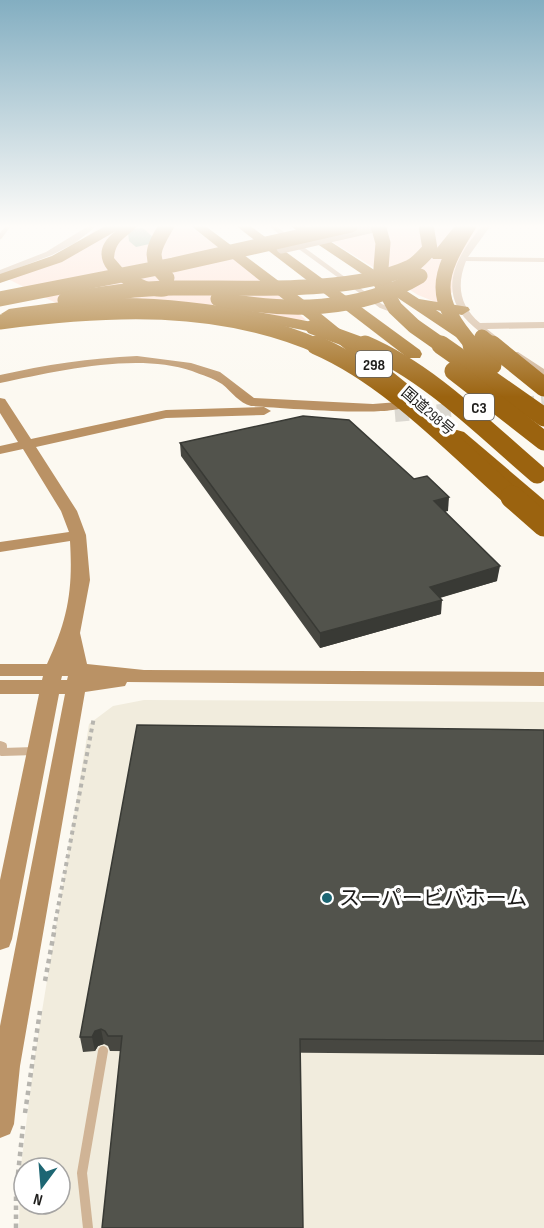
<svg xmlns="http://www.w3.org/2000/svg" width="544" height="1228" font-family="'Sofia Sans Condensed','Noto Sans JP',sans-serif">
<rect width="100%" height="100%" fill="#fcf9f1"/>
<path fill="#f1ecdd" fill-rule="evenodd" d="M144,700L544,702V1228H19L20,1173L35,1054L89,724L113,706ZM24,1168H60V1204H24Z"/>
<g fill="#ffdccd">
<path d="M101,225H188L246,267L306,320L267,324L78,314L2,276C38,263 72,250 101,225Z"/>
<path d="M305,225H482C467,247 456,266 452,293L438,303L418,295Z"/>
</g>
<path fill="#8ba686" d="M143,228L156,240L154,243L136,247L129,241L128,232L131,229Z"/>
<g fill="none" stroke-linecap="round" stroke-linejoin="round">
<path stroke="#dbd8d1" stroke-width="14" stroke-dasharray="14 7" stroke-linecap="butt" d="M395,415L544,402"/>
<path stroke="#b7b5af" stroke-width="4" stroke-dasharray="4 4" stroke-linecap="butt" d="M54,929L94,717"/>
<g stroke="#b7b5af" stroke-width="4.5" stroke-dasharray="4.5 4.5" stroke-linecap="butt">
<path d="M45,981L55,927"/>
<path d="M25,1113L40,1011"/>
<path d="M16,1228V1193L23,1126"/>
</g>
<g stroke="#d0b496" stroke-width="4.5">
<path d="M271,225L288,238"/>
<path d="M0,237L9,225"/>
<path d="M297,245L381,306L394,311"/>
</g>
<path stroke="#d0b496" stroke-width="8" d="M0,745L3,746L2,752L35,751"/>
<path stroke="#d0b496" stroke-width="10" d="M88,1228L82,1173L103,1051"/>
<g fill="#d0b496" fill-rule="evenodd">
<path d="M90,225H98L75,243L52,255L0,275V270L46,252Z"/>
<path d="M483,225H491L468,257L544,258V262L466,261C456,286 460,306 480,323L544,322V328L487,329L502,341L497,344C489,341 481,333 474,327C435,294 455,257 483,225Z"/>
<path d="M512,352H518L544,369V376L512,356Z"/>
</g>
<g fill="#ba9265" fill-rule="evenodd">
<path d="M137,356L191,363L220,372L254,398L373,404L398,402L405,406C393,418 275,407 251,406C239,403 232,392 222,384C213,378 202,375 192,371C136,352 57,371 0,383V375C45,365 90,358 137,356Z"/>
<path d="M0,398L5,399L31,439L166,410L264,407L271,411L264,415L166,418L36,447L77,511L86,535L90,580L80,633L87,664L144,670L544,672V686L127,682L125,686L85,692L20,1066L14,1124L10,1134L0,1138V1026L65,694H59L12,939L9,947L0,950V880L39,694H0V680H42L43,676H0V664H47C68,619 73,590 70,541L0,552V542L69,532L61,511L23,449L0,454V446L18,442L0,413ZM62,676H68L67,680H61Z"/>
</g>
<g fill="#9b630f" fill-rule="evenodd">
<path d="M107,225H138C128,238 116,238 114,258L126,272L167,290L170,293L167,296C143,302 71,264 116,231L62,262L0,283V274L52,256Z"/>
<path d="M190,225H204L304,300L426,399L429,403L426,407H414L320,328L313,332C249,319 184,307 118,308C82,308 45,314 9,319L1,314L9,309C46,304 83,298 120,298C185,298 249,310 312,322Z"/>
<path d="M235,225H249L420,350L422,354L420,358H408Z"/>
<path d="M289,225H305L419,299L468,307L470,310L462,315L436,310L482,342L480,345H468Z"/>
<path d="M459,225H476L464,233L443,259H433L431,256L433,253L454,227Z"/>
<path d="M457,430L464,432L544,500V512L533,511L450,440L447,436L450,432Z"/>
</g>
<path stroke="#ba9265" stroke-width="11" d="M282,248L383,225"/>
<g stroke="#9b630f" stroke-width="15">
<path d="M167,225C154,247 146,258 167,278"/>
<path d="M378,225L383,243L380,281L395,308L414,326L444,347"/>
<path d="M469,225C436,277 431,298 474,347"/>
<path d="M0,299L173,265L351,225"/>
<path d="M218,299C287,312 358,313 420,276"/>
<path d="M65,300C101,294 138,288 174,288C241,287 349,295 410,267C417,264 424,255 430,249L426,225"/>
<path d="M0,322C107,308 218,302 320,347"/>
<path d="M313,327L368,347"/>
<path d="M482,337L494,347"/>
</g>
<g stroke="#9b630f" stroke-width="19">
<path d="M316,345C390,377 454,446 514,499"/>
<path d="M365,345C430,373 483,428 537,474"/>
<path d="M441,345L544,417"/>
<path d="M472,345L492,365"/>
<path d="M492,345L544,387"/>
<path d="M454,371L544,441"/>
</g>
<path stroke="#9b630f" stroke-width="23" d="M512,497L544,525"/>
</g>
<g fill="#474741">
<path d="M180,443L448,511H445L497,581L440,598L441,614L320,648L181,456Z"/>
<path d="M544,730V1055L110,1051L108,1046L104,1044L98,1046L95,1051L83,1052L80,1037Z"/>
</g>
<g fill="#393a35">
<path d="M449,497L448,511L433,515L434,501Z"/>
<path d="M500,566L497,581L428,601L430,587Z"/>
<path d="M442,600L441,614L320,648V633Z"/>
<path d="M101,1029L104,1044L98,1046L95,1051L92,1037L95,1031Z"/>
</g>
<g fill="#52534c" stroke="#393a35" stroke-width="1.5">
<path d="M303,416L349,420L414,479L427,476L449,497L434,501L500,566L430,587L442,600L320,633L180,443Z"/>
<path d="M137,725L544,730V1041L300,1039L303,1228H102L122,1036H108L105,1031L101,1029L95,1031L92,1037H80Z"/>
</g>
<linearGradient id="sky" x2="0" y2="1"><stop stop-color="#83aec1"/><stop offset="0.57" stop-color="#fefcf9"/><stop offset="1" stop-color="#fefcf9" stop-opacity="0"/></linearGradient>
<rect width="544" height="397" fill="url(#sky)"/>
<circle fill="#1d6673" stroke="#fff" stroke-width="2" cx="327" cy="898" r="6"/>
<g text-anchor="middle" stroke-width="6" stroke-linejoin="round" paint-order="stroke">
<g font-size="15" fill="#1d1c1a" stroke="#fff">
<text transform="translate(428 411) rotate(41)" y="5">国道298号</text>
</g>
<g fill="#fff" stroke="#61605f" stroke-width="1.5">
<rect x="356" y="351" width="36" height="26" rx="4.5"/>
<rect x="464" y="394" width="30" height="26" rx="4.5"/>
</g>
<g font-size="16" font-weight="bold" fill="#1d1c1a">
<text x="374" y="370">298</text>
<text x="479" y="413">C3</text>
</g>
<g font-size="21" fill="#1d1c1a" stroke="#fff" text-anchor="start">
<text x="339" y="905">スーパービバホーム</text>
</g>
</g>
<g transform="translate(42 1186) rotate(196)"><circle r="28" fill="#ffffff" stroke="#a5a4a3" stroke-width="1.5"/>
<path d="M0-4.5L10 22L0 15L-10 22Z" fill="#1d6673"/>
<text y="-9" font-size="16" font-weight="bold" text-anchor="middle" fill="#1d1c1a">N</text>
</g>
</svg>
